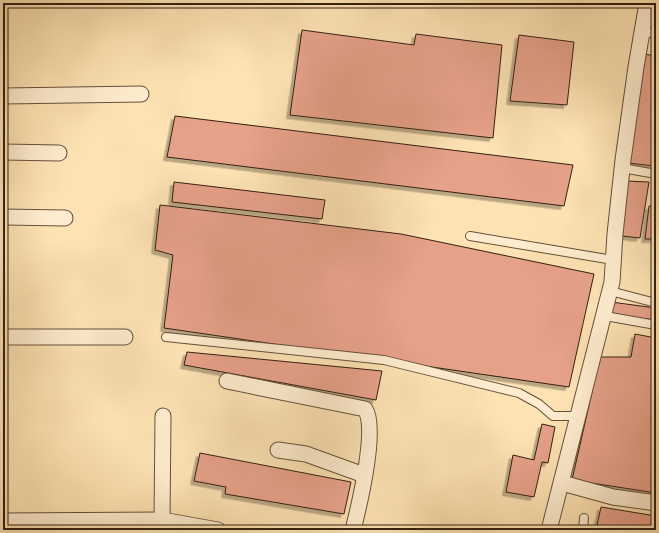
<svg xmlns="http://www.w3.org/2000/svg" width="659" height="533" font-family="'Libre Caslon Text',serif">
<defs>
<filter id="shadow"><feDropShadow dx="-3.5" dy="3.5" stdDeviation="0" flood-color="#0004"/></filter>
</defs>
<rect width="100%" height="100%" fill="#fde2b3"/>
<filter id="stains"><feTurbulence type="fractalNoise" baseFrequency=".005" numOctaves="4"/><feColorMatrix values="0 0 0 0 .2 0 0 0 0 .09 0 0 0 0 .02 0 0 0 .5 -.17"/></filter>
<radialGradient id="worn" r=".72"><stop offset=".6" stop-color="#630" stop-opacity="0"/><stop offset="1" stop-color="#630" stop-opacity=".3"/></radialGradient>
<g fill="#e6a189" stroke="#332013" filter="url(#shadow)">
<path d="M302,30L414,45L416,34L502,45L493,138L290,115Z"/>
<path d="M519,35L574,42L567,105L510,101Z"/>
<path d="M644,54L656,56V159L654,166L628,163Z"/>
<path d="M175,116L573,165L564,206L167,157Z"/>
<path d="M627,181L649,182L640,238L622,236Z"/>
<path d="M174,182L325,200L322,219L172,202Z"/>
<path d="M160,205L401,234L594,274L569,387L164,328L173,255L155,250Z"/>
<path d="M649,206H656V239H645Z"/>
<path d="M611,302L656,308V320L608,314Z"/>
<path d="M635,334L656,338V493L572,480L600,357H631Z"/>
<path d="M187,352L382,371L376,400L184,365Z"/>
<path d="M542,424L555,427L548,463L542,462L534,497L506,492L513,455L534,460Z"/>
<path d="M200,453L351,482L344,514L225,494L226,487L194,481Z"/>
<path d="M601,507L656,516V530H596Z"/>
</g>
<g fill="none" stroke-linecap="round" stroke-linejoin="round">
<g stroke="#66503b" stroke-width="10">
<g id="lane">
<path d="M642,31L656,34"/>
<path d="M622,168L656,174"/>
<path d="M470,236L613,260"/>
<path d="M610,291L656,303"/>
<path d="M605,316L656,325"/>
<path d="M166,337L384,360L519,393L539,404L553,416H579"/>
<path d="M583,530L584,518"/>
</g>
</g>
<g stroke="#66503b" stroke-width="17">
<g id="street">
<path d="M3,96L141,94"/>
<path d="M3,152L59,153"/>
<path d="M3,217L65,218"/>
<path d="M3,337H125"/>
<path d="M227,381L365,409C378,428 359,506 353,530"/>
<path d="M278,450L306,454L364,475"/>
<path d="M562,483L613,497L656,503"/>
<path d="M162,520L163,416"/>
<path d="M3,521L162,520L218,530"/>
<path d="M549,530L612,282L615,234L623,160L636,67L647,3"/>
</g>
</g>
<use href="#lane" stroke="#feecce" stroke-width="8"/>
<use href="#street" stroke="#feecce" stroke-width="15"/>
</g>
<rect width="659" height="533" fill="none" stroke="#fde2b3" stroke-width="16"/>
<rect x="4" y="4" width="651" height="525" fill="none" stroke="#332013" stroke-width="2"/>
<rect x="8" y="8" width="643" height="517" fill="none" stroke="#332013"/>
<rect width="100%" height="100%" filter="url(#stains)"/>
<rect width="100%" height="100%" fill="url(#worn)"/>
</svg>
